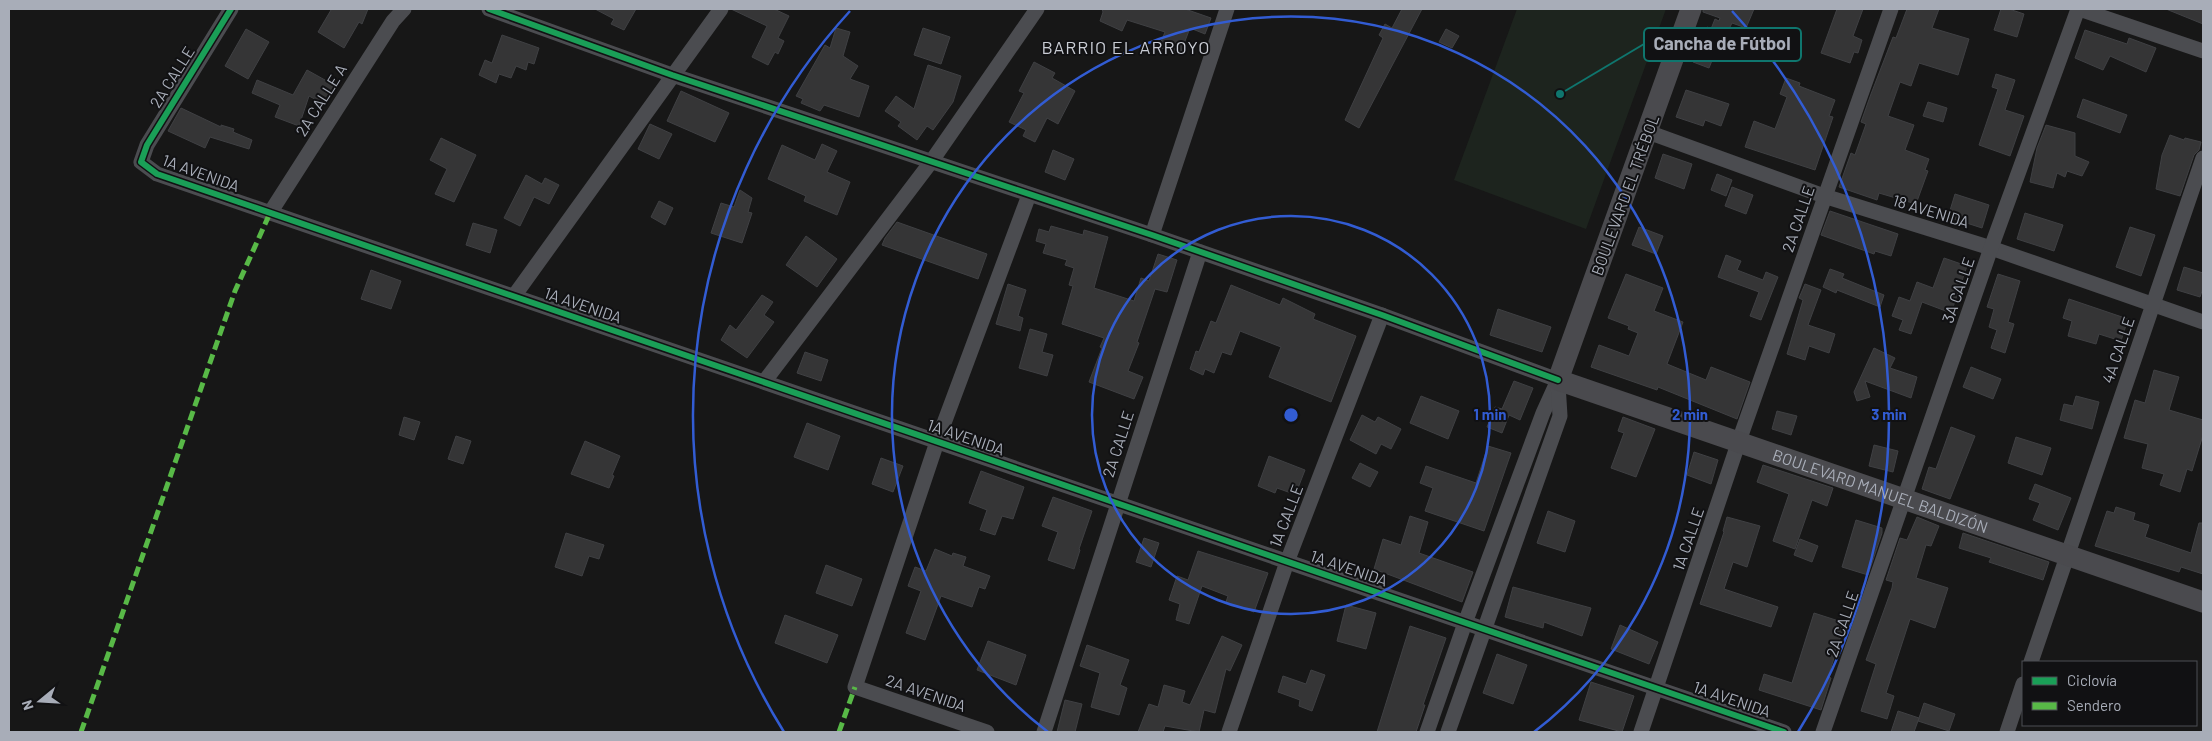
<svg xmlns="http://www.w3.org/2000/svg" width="2212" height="741" font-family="Barlow,sans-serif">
<rect width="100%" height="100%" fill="#171717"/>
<path fill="#1d241e" d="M1517,9H1666L1586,229L1454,180Z"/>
<g fill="#353536" stroke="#3f4043">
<path d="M328,9H368L362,24L359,22L344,48L318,32L331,10Z"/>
<path d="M595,9H636L624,30L611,24L614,19Z"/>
<path d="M731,9H774L789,16L778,38L784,41L778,54L775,52L768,65L752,57L767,26Z"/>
<path d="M1102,9H1185L1211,18L1205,34L1190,28L1180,54L1159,47L1165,32L1127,20L1122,31L1100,21L1103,12Z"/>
<path d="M1402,9H1422L1359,128L1345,120L1383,38L1379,35L1385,24L1392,28Z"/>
<path d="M1703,9H1754L1746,28L1732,23L1729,29L1725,28L1709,68L1693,62L1707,27L1711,29L1715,19L1719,21L1720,18L1703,12Z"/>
<path d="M1837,9H1863L1853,36L1862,40L1858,53L1854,52L1850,63L1821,53Z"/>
<path d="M1907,9H1939L1932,28L1969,39L1958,75L1919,63L1911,86L1900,82L1888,116L1914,125L1905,150L1929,159L1925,170L1928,171L1916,204L1879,193L1877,200L1839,187L1851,153L1855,155L1866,124L1861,122L1871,94L1893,37L1896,38Z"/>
<path d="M2001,9H2009L2024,14L2017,37L1994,30Z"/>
<path d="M2166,9H2203V24Z"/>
<path d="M836,28L850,32L843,56L858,66L850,79L869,86L859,117L824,105L820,111L801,103L803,99L796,96L825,45L830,48Z"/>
<path d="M923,28L950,37L941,64L914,55Z"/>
<path d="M246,29L269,42L248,79L225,66Z"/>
<path d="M1446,29L1459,36L1452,48L1439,42Z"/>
<path d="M2085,30L2127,44L2129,38L2156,48L2146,72L2110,56L2103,70L2075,58Z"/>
<path d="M502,35L539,48L534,64L528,62L526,70L516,66L511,78L499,74L496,83L479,75L485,60L492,63Z"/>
<path d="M1034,62L1055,73L1052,78L1075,91L1058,124L1047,118L1035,142L1023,136L1026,130L1009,122L1024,93L1019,91Z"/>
<path d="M928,65L961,76L953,102L933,130L927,126L917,140L898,126L901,122L885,111L896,96L914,109Z"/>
<path d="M307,70L334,85L324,104L309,96L299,126L275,117L280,105L252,93L257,80L293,95Z"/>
<path d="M1996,74L2015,80L2005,110L2024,116L2010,156L1979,145L1998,89L1992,87Z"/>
<path d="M1786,78L1800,83L1799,86L1835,100L1829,116L1833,117L1815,170L1745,147L1754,121L1775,129L1787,97L1780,94Z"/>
<path d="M1686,90L1729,104L1721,126L1705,120L1703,126L1676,117Z"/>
<path d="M681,91L729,113L715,142L667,121Z"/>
<path d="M2083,99L2127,115L2120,133L2077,117Z"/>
<path d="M1928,102L1947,108L1943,122L1923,116Z"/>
<path d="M181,108L221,127V125L234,129L233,132L252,140L249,149L210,137L205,148L168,131Z"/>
<path d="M650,124L672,134L659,159L638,149Z"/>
<path d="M2046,125L2075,133V156L2089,162L2082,176L2067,171L2065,177L2057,173L2053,188L2030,182L2037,148Z"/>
<path d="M2170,135L2184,140L2185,138L2201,142L2199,150L2194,155L2180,196L2156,189L2162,155Z"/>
<path d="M441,138L476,155L454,202L435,194L447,169L430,160Z"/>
<path d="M822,144L837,151L827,172L850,182L837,215L804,201L806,196L768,179L782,145L815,160Z"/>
<path d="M1053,150L1074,159L1065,180L1045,172Z"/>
<path d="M1663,154L1692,164L1684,189L1655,178Z"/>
<path d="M1717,174L1732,180L1726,196L1711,190Z"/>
<path d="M526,175L542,184L545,178L559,185L549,204L534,197L520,226L504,218Z"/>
<path d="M1732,187L1753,195L1746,214L1725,206Z"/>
<path d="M740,190L752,198L748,212L752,213L742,243L711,233L721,203L734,207Z"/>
<path d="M1955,194L1989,205L1982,228L1948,217Z"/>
<path d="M659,201L673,208L665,225L651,217Z"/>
<path d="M1830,211L1898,234L1891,256L1875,251L1874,254L1821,235Z"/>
<path d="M2025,213L2063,225L2054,251L2017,239Z"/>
<path d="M897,222L987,254L978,279L882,245L885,238Z"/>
<path d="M473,223L497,230L490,253L466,245Z"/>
<path d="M1051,226L1083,235L1084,230L1108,237L1094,288L1134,301L1141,278L1149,281L1158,254L1177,260L1167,292L1155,289L1137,342L1139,343L1128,371L1143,377L1134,399L1089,382L1102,348L1100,347L1104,338L1062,324L1073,286L1069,285L1074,268L1065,265L1067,260L1043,253L1046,244L1036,241L1039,229L1049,232Z"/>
<path d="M1639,227L1663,236L1656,254L1632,245Z"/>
<path d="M2130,227L2155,235L2141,276L2116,267Z"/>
<path d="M806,236L837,259L817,287L786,265Z"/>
<path d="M1726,255L1741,261L1737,270L1763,280L1766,272L1778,277L1761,320L1750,316L1759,292L1718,277Z"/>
<path d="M1944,258L1967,266L1951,313L1922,302L1911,334L1899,330L1903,320L1892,316L1899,297L1910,301L1917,282L1933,288Z"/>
<path d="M2184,267L2203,273V288L2200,297L2177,290Z"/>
<path d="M1830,269L1844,274L1842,278L1884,295L1880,307L1837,290L1836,293L1823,287Z"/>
<path d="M371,270L401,281L391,309L361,299Z"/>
<path d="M1626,274L1663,288L1654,311L1683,322L1667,364L1706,380L1711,367L1750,382L1737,419L1658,387L1657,390L1591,367L1599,345L1629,356L1638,333L1628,329L1629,326L1608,318Z"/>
<path d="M1998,274L2020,281L2008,322L2014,324L2005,353L1991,348L1997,330L1989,327L1994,309L1987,307Z"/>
<path d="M1008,284L1026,290L1018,316L1023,318L1020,331L996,324Z"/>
<path d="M1805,284L1821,290L1808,325L1835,334L1829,353L1809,346L1805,360L1787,354L1803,300L1799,298Z"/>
<path d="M1231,285L1280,305L1283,298L1315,314L1313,319L1356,336L1331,402L1269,377L1281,347L1240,331L1231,355L1222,352L1214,373L1205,369L1203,375L1190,369L1196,351L1199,352L1211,321L1216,323Z"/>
<path d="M762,295L773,302L764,315L774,322L747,358L721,340L730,325L736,330Z"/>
<path d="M2069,299L2128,319L2121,341L2099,334L2096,344L2068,336L2072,321L2063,318Z"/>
<path d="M1498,309L1551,327L1542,352L1490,335Z"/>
<path d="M1030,329L1047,334L1042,352L1053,355L1047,376L1019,368Z"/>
<path d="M1874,348L1895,358L1890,368L1917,377L1911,398L1865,381L1870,397L1857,401L1854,392Z"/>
<path d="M805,352L828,360L821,381L797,373Z"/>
<path d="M1971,367L2001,379L1993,399L1963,387Z"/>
<path d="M2154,370L2179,377L2169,410L2203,420V435L2192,471L2187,469L2180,492L2160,485L2164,474L2142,468L2148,444L2124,438L2135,400L2145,403Z"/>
<path d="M1514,381L1533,388L1520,420L1509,415L1502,433L1487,427L1495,407L1502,409Z"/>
<path d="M1421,396L1459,411L1448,439L1410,423Z"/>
<path d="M2076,396L2099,402L2092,429L2060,420L2064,404L2073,406Z"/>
<path d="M1777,411L1797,416L1791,435L1772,429Z"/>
<path d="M1362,415L1375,422L1378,417L1401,429L1391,449L1381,444L1376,454L1350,440Z"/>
<path d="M404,417L420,422L414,440L399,435Z"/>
<path d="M1623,417L1655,429L1636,477L1611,468L1624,433L1618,431Z"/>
<path d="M807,423L840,436L828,470L794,457Z"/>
<path d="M1951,427L1975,436L1950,499L1922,489L1929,467L1936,469Z"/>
<path d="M456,436L471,441L463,464L448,459Z"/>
<path d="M2016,437L2051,448L2042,475L2008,463Z"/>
<path d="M585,441L620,456L612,475L614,476L609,488L571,474Z"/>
<path d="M1874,445L1898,451L1893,472L1869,466Z"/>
<path d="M1488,446L1511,453L1484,531L1425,511L1433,488L1420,483L1426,466L1476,483Z"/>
<path d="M1694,452L1718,460L1711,484L1687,475Z"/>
<path d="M1269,456L1305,470L1298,488L1293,486L1291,493L1277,488L1275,493L1258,486Z"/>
<path d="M881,458L903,466L893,492L872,484Z"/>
<path d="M1360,463L1378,472L1370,487L1352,478Z"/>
<path d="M1763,465L1833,488L1827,506L1812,500L1795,549L1773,541L1789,494L1757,482Z"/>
<path d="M981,471L1024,487L1013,519L1002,516L995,535L980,530L987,510L969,503Z"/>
<path d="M2035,484L2071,498L2058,530L2033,520L2040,503L2029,499Z"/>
<path d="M1053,497L1092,511L1079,549L1080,550L1074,569L1048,560L1058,532L1042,526Z"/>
<path d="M2116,507L2135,513L2133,520L2149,525L2145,537L2191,553L2199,523H2203V574L2181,567L2179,572L2095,546L2107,511L2114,513Z"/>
<path d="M1548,511L1575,521L1565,552L1537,543Z"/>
<path d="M1410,516L1428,522L1419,553L1473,572L1462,602L1374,569L1383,539L1401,545Z"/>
<path d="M1727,517L1760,526L1747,567L1733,562L1724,589L1778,607L1771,627L1700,604L1724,532L1723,531Z"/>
<path d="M1917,517L1939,526L1931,546L1926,545L1916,578L1948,588L1935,628L1910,619L1886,693L1894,696L1887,719L1861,711L1876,664L1866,660L1892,588L1893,582L1886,580L1900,538L1907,540Z"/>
<path d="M1856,520L1882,528V533L1868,575L1842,567Z"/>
<path d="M566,533L604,545L599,559L589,556L582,576L555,567Z"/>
<path d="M1963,533L2049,562L2043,580L1989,562L1991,558L1959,548Z"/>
<path d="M1144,538L1159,543L1151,567L1136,562Z"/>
<path d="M1800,539L1818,546L1812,562L1794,555Z"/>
<path d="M935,549L952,556L953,553L966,557L963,566L990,576L985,589L979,587L972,607L941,596L925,640L906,633L921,591L908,586L915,567L926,571Z"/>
<path d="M1198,551L1268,573L1254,612L1226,602L1228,596L1202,586L1189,624L1176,620L1180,604L1169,600L1177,576L1188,580Z"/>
<path d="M826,565L862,579L852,606L816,593Z"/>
<path d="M1513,587L1591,608L1582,636L1544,622L1543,628L1505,617Z"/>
<path d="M1346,605L1376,613L1366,649L1337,641Z"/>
<path d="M1814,613L1845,623L1828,677L1831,678L1821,710L1759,690L1764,674L1792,683Z"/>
<path d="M785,615L838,635L827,663L775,643Z"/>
<path d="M1620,625L1658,642L1649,664L1611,649Z"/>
<path d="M1410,626L1446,638L1423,705H1425L1416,732H1377Z"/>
<path d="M1222,636L1242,645L1230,671L1226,669L1215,713L1204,710L1199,732L1165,726L1163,732H1138L1149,704L1158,707L1164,685L1185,691L1182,702L1190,705Z"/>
<path d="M988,641L1026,655L1016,685L977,670Z"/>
<path d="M1087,645L1129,660L1120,685L1127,688L1119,715L1091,707L1100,673L1080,666Z"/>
<path d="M1497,654L1527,665L1513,704L1483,693Z"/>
<path d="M1311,670L1325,675L1312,711L1299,706L1300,700L1278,692L1283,676L1306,684Z"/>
<path d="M1591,682L1634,696L1622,732L1579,720Z"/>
<path d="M1065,700L1082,704L1075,732H1057Z"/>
<path d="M1924,703L1955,714L1949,731L1918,721Z"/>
<path d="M1898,711L1919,718L1914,732H1891Z"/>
</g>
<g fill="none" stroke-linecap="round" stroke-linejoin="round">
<g stroke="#4b4c50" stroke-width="15">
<path d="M231,9L147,145L141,162L157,174L1784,732"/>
<path d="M489,9L672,75L1152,235L1382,315L1558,380"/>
<path d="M2079,9L2203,51"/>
<path d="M1648,132L1824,196L1991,248L2203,322"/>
<path d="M270,213L393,21L404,9"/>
<path d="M1152,235L1227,9"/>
<path d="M514,296L721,9"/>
<path d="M764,382L931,162L1037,9"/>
<path d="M2031,662L2203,158"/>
<path d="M987,732L855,687L937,442L1029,195"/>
<path d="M1044,732L1200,252"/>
<path d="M1229,732L1287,562L1382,315"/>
<path d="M1427,732L1465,623L1543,413L1558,380"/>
<path d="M1448,732L1560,416L1558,384"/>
<path d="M1641,732L1739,441L1891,9"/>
<path d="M1823,732L1991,248L2078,9"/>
<path d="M2007,732L2023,684"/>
</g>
<path stroke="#4a4a4e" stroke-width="21" id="s1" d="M1691,9L1558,380L2203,602"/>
<g stroke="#58b947" stroke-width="5" stroke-dasharray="10 5" stroke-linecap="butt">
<path d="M81,732L235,291L270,213"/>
<path d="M839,732L855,687"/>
</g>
<g stroke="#111113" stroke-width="9">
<g id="cycleway">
<path d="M231,9L147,145L141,162L157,174L1784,732"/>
<path d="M489,9L672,75L1152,235L1382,315L1558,380"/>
</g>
</g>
<use href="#cycleway" stroke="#1a9f57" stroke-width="6"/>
</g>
<g fill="none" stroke="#325cd3" stroke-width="2.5">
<circle cx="1291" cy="415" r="199"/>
<path d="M1048 732A399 399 0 1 1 1534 732"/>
<path d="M784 732A598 598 0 0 1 850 11M1732 11A598 598 0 0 1 1798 732"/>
</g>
<g text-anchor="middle" stroke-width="4" stroke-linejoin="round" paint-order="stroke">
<g font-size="16" fill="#a8adb8" stroke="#111113">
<text transform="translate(172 77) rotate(-58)" y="6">2A CALLE</text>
<text transform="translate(321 100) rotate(-58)" y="6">2A CALLE A</text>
<text transform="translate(201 173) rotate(20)" y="6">1A AVENIDA</text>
<text transform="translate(1625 195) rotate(-70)" y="6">BOULEVARD EL TRÉBOL</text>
<text transform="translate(1931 211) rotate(17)" y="6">18 AVENIDA</text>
<text transform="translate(1798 219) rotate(-71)" y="6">2A CALLE</text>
<text transform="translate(1958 290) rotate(-71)" y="6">3A CALLE</text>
<text transform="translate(583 305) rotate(19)" y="6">1A AVENIDA</text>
<text transform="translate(2118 350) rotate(-71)" y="6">4A CALLE</text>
<text transform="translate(966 437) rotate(19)" y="6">1A AVENIDA</text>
<text transform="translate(1118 444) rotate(-72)" y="6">2A CALLE</text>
<text dy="6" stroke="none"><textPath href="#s1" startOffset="735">BOULEVARD MANUEL BALDIZÓN</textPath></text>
<text transform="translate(1286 516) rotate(-69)" y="6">1A CALLE</text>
<text transform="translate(1688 539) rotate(-71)" y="6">1A CALLE</text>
<text transform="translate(1349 568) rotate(19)" y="6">1A AVENIDA</text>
<text transform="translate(1842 624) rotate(-71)" y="6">2A CALLE</text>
<text transform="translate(926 693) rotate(19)" y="6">2A AVENIDA</text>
<text transform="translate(1732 699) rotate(19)" y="6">1A AVENIDA</text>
</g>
<g font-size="18" letter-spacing="1" fill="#c9ccd4" stroke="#111113">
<text x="1126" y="54">BARRIO EL ARROYO</text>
</g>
</g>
<circle cx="1291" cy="415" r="8" fill="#325cd3" stroke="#111113" stroke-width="2.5"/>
<g font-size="15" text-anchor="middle" font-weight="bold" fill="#325cd3" stroke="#111113" stroke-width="4" stroke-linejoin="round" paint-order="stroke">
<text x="1490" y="420">1 min</text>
<text x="1690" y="420">2 min</text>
<text x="1889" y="420">3 min</text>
</g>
<path fill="none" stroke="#0f766e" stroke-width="2" d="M1560 94L1644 44"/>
<circle fill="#0f766e" stroke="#111113" stroke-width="2" cx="1560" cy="94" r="5"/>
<rect fill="#111113" stroke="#0f766e" stroke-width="2" x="1644" y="28" width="157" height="33" rx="5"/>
<g font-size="18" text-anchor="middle" font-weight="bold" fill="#a8adb8">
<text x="1722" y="50">Cancha de Fútbol</text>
</g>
<rect width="2212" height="741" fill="none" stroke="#a8adb8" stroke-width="20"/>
<rect x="2022" y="661" width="175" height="65" fill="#111113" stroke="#4d4f55"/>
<rect x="2032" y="677" width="25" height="8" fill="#1a9f57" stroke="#4d4f55"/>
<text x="2067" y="686" font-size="15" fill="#a8adb8">Ciclovía</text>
<rect x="2032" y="702" width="25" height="8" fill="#58b947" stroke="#4d4f55"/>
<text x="2067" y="711" font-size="15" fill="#a8adb8">Sendero</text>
<g transform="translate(40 701) rotate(252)" stroke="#111113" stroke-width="4" paint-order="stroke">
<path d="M0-4L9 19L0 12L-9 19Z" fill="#a8adb8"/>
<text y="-8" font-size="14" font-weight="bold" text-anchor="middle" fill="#a8adb8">N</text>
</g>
</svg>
